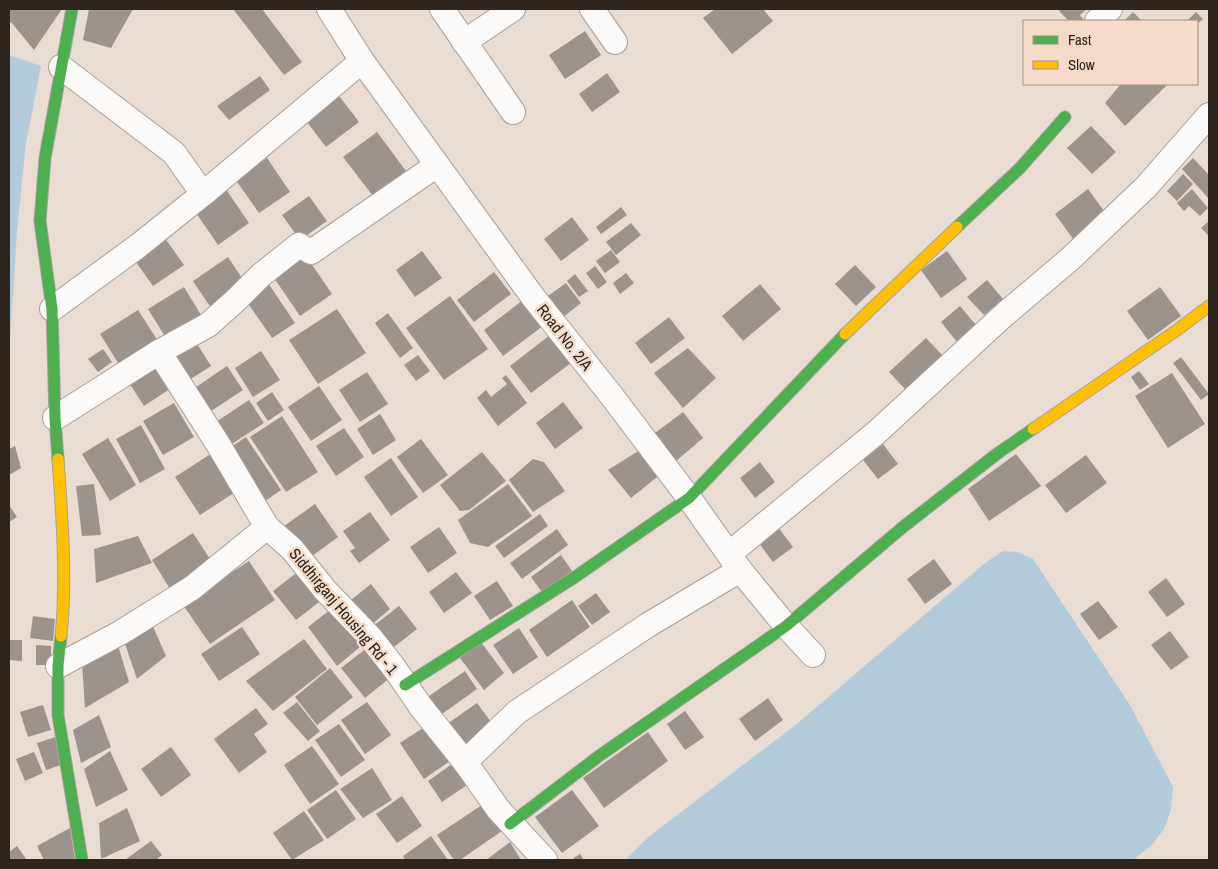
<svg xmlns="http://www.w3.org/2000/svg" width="1218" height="869" font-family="'Archivo Narrow',sans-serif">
<rect width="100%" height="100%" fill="#e9dcd3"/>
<g fill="#b4cbdb">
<path d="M9,55L41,66L26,143L17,231L9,358Z"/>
<path d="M1003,551L1018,552L1033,559L1130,705L1173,787L1171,810L1164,829L1152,845L1133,860H625L647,838L798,723L985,563Z"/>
</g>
<g fill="#9d938d">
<path d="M9,9H62L34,50L11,22L9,24Z"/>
<path d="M89,9H133L111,48L83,40Z"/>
<path d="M233,9H262L302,62L284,75Z"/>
<path d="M715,9H763L773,21L732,54L703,18Z"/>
<path d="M1061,9H1087L1080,15L1084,21H1069L1059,11Z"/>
<path d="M1133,12L1142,21H1126L1125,20Z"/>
<path d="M1196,12L1203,19L1197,24V21H1187Z"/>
<path d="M585,31L601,55L565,79L549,55Z"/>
<path d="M607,73L620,92L592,112L579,94Z"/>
<path d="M260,76L270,90L229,120L217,106Z"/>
<path d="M1121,84H1163L1166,86L1125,126L1105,103Z"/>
<path d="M337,93L359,122L326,147L304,118Z"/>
<path d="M1091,126L1116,152L1092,174L1067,148Z"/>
<path d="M377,132L406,171L373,196L343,157Z"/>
<path d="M267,158L290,192L259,213L235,179Z"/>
<path d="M1193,158L1209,175V199L1182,169Z"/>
<path d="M1183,174L1193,184L1177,201L1167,191Z"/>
<path d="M223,185L249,223L218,245L192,207Z"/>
<path d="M1088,189L1109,218L1076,243L1055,214Z"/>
<path d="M1192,189L1208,208L1200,216L1189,206L1184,211L1177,203Z"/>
<path d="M309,196L327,221L300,240L282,215Z"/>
<path d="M621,207L627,215L601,234L596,227Z"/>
<path d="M572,217L589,240L561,261L544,239Z"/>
<path d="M1209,221V236L1201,228Z"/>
<path d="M631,223L641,235L616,255L606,242Z"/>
<path d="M162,234L184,265L153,286L131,255Z"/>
<path d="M302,250L332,294L300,316L270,272Z"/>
<path d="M611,250L620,262L605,273L596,261Z"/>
<path d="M422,251L442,278L415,297L396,270Z"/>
<path d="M947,251L967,279L941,298L921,270Z"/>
<path d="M228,257L246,284L211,308L193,281Z"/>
<path d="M855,265L876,287L856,306L835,284Z"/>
<path d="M595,266L607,282L598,289L586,273Z"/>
<path d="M494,272L511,294L474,322L457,300Z"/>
<path d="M626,273L634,283L620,294L613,283Z"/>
<path d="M575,274L588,291L579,297L567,281Z"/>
<path d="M987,280L1003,299L984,315L967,297Z"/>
<path d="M268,283L295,323L272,338L245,299Z"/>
<path d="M566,283L581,303L557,322L541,301Z"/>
<path d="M760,284L781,309L743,341L722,316Z"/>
<path d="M184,287L201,315L166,338L148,309Z"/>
<path d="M1160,287L1181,316L1148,340L1127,311Z"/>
<path d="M450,296L488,349L444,380L406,328Z"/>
<path d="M523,300L543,326L503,356L484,330Z"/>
<path d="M960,306L976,325L957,342L941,322Z"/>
<path d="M337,309L366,353L318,384L289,340Z"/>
<path d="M138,310L158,341L120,366L100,334Z"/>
<path d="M388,313L413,348L400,358L375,323Z"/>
<path d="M669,317L685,338L651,364L635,343Z"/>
<path d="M550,335L571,363L531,393L510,366Z"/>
<path d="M192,336L211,366L183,384L164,354Z"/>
<path d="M926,338L943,356L906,390L889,372Z"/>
<path d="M688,348L716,378L683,408L654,373Z"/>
<path d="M103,349L112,362L98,372L88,359Z"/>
<path d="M261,351L280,380L253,397L235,368Z"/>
<path d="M418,355L430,371L416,381L404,365Z"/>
<path d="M159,357L176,385L144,406L126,378Z"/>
<path d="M1181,357L1209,394L1201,400L1173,363Z"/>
<path d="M227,366L243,390L202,417L186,394Z"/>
<path d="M1139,371L1149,384L1140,390L1131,377Z"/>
<path d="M367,372L388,404L360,422L339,390Z"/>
<path d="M1172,373L1205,424L1168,448L1135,396Z"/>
<path d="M506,375L527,403L498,426L477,398L486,390L491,397L507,384L502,378Z"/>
<path d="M319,386L342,420L311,441L288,407Z"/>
<path d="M272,392L284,410L268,421L256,403Z"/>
<path d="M249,400L264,423L224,449L210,426Z"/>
<path d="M563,402L583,428L555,449L536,423Z"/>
<path d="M174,403L194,437L163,455L143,421Z"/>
<path d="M683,412L703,438L676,461L655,433Z"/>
<path d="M380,414L396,440L373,455L357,429Z"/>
<path d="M282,416L318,472L286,492L250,437Z"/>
<path d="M141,425L165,469L140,483L116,439Z"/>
<path d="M344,428L364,457L336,476L316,446Z"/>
<path d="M246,437L281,490L261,504L225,451Z"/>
<path d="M108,438L136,485L110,501L82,454Z"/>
<path d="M421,439L448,475L423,493L397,457Z"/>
<path d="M883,444L898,464L878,479L863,460Z"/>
<path d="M15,446L21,468L9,475V449Z"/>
<path d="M643,448L662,473L631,498L608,470Z"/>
<path d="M482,452L506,481L469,510L460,511L440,485Z"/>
<path d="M212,453L237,491L200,515L175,477Z"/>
<path d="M1016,454L1041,486L989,521L968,489Z"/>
<path d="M1086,455L1107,483L1066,513L1045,485Z"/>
<path d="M391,458L418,497L391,516L364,477Z"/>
<path d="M533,459L544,462L565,491L533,512L509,480Z"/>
<path d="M760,462L775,482L755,498L740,478Z"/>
<path d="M94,484L101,535L82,536L76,486Z"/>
<path d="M508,484L532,516L488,547L470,543L458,520Z"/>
<path d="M315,504L338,537L304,562L280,529Z"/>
<path d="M9,505L17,517L9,522Z"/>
<path d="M370,512L390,540L359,563L350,551L355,548L343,531Z"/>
<path d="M540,514L548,526L504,558L495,546Z"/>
<path d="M439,527L457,553L428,573L410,547Z"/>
<path d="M778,527L793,547L773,562L758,542Z"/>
<path d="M557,529L568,545L522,579L510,563Z"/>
<path d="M193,533L214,565L172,592L152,560Z"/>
<path d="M138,536L152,563L96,583L94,549Z"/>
<path d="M561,555L572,571L542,592L531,577Z"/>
<path d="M934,559L952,584L925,604L907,579Z"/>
<path d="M249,561L275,600L210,644L183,605Z"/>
<path d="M300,570L323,599L296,620L273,591Z"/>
<path d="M456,572L472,593L444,613L429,592Z"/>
<path d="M1166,578L1185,604L1167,617L1148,592Z"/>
<path d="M497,581L513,606L490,620L474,596Z"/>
<path d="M371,584L390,609L371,625L351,600Z"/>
<path d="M596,593L610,612L592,625L578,606Z"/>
<path d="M572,600L590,627L547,657L529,630Z"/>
<path d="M1098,601L1118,627L1099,640L1080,614Z"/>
<path d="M335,606L366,642L337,666L308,627Z"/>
<path d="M399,606L417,629L390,650L372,627Z"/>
<path d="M33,616L55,619L53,641L30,638Z"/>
<path d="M151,622L166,656L137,679L123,638Z"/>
<path d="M242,627L260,654L219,681L201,654Z"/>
<path d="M519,628L538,657L513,674L493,645Z"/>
<path d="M1170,631L1189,657L1171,670L1151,645Z"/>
<path d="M304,639L327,669L273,711L246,681Z"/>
<path d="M9,640H22V661L9,660Z"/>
<path d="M117,642L129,682L85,708L82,663Z"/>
<path d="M481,642L504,673L484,690L460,658Z"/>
<path d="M36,645L51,646V665H36Z"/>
<path d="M367,648L391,677L365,698L341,668Z"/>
<path d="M330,668L353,697L317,725L295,697Z"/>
<path d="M465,671L477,689L442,714L429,696Z"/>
<path d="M768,698L783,720L755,741L739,719Z"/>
<path d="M297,702L320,731L308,741L283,713Z"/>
<path d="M367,702L391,735L365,754L341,720Z"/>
<path d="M477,703L497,730L463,749L447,724Z"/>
<path d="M43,705L51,730L28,737L20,712Z"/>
<path d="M256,708L268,724L254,734L267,752L239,773L214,739Z"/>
<path d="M685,711L704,737L685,750L667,724Z"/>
<path d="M99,715L111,747L81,763L73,730Z"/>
<path d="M432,722L456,757L424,779L400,743Z"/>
<path d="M339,724L365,760L341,777L315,740Z"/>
<path d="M648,732L668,761L604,808L583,778Z"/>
<path d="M55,737L64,764L46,770L37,743Z"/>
<path d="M312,746L339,784L310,804L284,765Z"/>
<path d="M171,747L191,775L161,797L141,769Z"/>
<path d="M110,751L128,790L96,807L84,769Z"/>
<path d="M34,752L43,773L25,781L16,759Z"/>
<path d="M455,762L470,783L442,802L428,781Z"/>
<path d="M372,768L392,800L363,818L340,789Z"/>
<path d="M336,790L356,819L327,839L307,810Z"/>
<path d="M572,790L599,826L562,853L535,817Z"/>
<path d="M402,796L422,826L397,843L376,814Z"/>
<path d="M482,805L502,831L460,860H454L437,835Z"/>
<path d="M127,808L140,841L101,859L99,823Z"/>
<path d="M304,811L324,840L292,860L273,833Z"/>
<path d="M70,828L75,860H44L37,846Z"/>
<path d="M431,836L448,860H405L403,856Z"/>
<path d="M151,841L162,855L156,860H125Z"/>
<path d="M510,842L521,860H486Z"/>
<path d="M17,846L26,859L25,860H9V852Z"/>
<path d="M580,854L584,860H571Z"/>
</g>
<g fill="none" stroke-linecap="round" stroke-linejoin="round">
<g stroke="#aaa098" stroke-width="26">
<g id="street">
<path d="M329,9L362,61L533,297L611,395L689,498L740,570L786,626L813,655"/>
<path d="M442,9L513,112"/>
<path d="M592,9L615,42"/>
<path d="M1097,21L1110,9"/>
<path d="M464,42L513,9"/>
<path d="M61,67L174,153L203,194L362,61"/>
<path d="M52,309L138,246L203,194"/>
<path d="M159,352L218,444L267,527L292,549L325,590L370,637L395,669L421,707L465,762L498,809L545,860"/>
<path d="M55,418L159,352L208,325L236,300L261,275L299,245L311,252L437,165"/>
<path d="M729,554L877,432L1005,314L1070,259L1146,187L1209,115"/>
<path d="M58,666L120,633L192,588L267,527"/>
<path d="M465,762L517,712L648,625L740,570"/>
</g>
</g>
<g stroke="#aaa098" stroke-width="13">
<g id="fast">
<path d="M957,227L1020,168L1065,117"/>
<path d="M58,459L55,418L52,309L40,221L45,158L72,9"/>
<path d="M61,636L58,666V715L82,860"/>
<path d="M405,685L575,577L689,498L845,334"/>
<path d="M510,824L599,756L786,626L903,527L998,453L1033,429"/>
</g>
</g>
<g stroke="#aaa098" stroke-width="13">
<g id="slow">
<path d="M845,334L957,227"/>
<path d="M1033,429L1177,330L1209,306"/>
<path d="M58,459C62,516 67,580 61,636"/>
</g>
</g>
<use href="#street" stroke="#fcfaf8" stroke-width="24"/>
<use href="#fast" stroke="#4caf50" stroke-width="11"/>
<use href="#slow" stroke="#ffc107" stroke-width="11"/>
</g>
<g text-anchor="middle" stroke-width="5" stroke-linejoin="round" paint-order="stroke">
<g font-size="16" fill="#2f251f" stroke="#f3dac9">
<text transform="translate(565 337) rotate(52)" y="6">Road No. 2/A</text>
<text transform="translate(344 611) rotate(50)" y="6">Siddhirganj Housing Rd - 1</text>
</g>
</g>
<rect width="1218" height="869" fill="none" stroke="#2f251f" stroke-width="20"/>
<rect x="1023" y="20" width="175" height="65" fill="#f3dac9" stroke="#a59285"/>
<rect x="1033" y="36" width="25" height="8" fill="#4caf50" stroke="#a59285"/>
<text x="1068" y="45" font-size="15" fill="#2f251f">Fast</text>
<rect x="1033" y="61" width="25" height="8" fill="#ffc107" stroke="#a59285"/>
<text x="1068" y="70" font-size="15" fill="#2f251f">Slow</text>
</svg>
